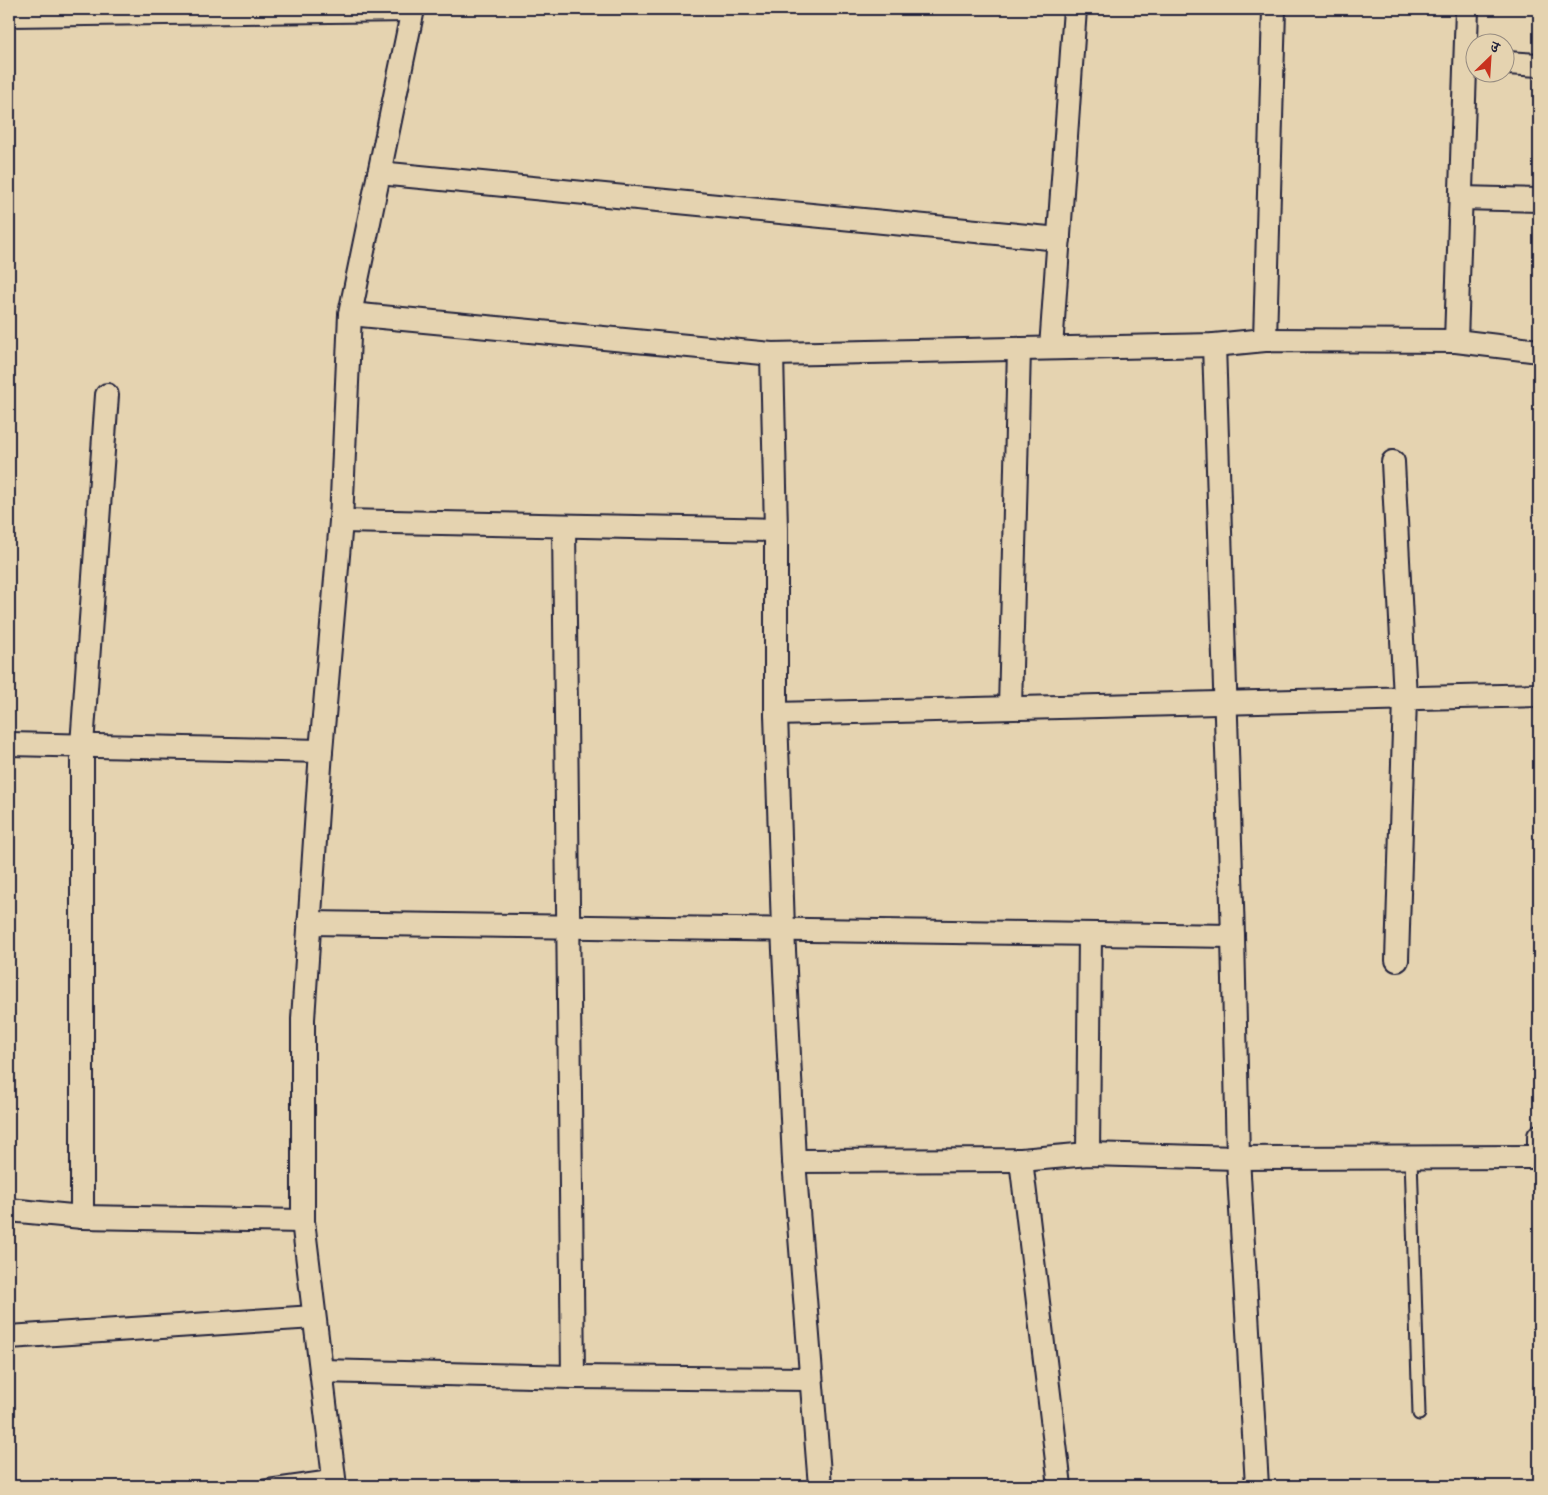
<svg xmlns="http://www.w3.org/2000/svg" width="1548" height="1495" font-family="Dekko,'Playpen Sans Deva',sans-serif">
<rect width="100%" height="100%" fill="#e5d3b0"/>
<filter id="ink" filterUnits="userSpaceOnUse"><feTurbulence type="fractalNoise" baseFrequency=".02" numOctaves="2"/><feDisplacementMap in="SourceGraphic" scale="10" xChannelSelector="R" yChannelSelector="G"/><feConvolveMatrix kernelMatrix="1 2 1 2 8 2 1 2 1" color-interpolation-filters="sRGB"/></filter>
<g filter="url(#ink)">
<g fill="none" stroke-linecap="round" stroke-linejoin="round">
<g stroke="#22223b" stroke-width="15">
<g id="service">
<path d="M1411,1158L1419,1414"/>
<path d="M264,1486L334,1476"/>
</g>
</g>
<g stroke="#22223b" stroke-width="26">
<g id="minor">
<path d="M9,15L413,10"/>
<path d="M1506,63L1539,65"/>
<path d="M379,173L1059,239"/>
<path d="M1461,198L1539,200"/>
<path d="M350,314L772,354L1214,345L1265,340L1456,341L1539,351"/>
<path d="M1265,340L1274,9"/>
<path d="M1456,341L1467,9"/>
<path d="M1214,345L1233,936L1238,1158L1257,1486"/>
<path d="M1051,348L1075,9"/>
<path d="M772,354L776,530V714L783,929L794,1161L820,1486"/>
<path d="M1393,462L1405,698L1397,960"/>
<path d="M341,521L776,530"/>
<path d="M564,526L573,1377"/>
<path d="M1010,708L1019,349"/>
<path d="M776,714L1539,695"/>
<path d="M9,744L321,751"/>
<path d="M309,923L1233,936"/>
<path d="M1088,1154L1090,934"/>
<path d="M1539,1157V1136"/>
<path d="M1021,1160L1060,1486"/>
<path d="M794,1161L1021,1160L1088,1154L1238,1158L1539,1157"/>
<path d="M9,1210L82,1217L303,1221"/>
<path d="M82,1217V745L107,395"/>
<path d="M9,1337L314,1317"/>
<path d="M321,1371L573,1377L810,1379"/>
<path d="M335,1486L303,1221V1019L321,751L341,521L350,314L413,9"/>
</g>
</g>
<use href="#service" stroke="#e5d3b0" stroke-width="11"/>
<use href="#minor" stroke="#e5d3b0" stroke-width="22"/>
</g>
</g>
<rect width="1548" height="1495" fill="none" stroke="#e5d3b0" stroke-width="30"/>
<rect x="15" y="15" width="1518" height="1465" fill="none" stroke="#22223b" stroke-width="2" filter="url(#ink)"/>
<g transform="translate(1490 58) rotate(25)"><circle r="24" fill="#e5d3b0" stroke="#978c81"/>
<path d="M0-4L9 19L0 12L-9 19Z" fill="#c8321e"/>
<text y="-8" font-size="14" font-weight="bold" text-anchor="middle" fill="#22223b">उ</text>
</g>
</svg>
